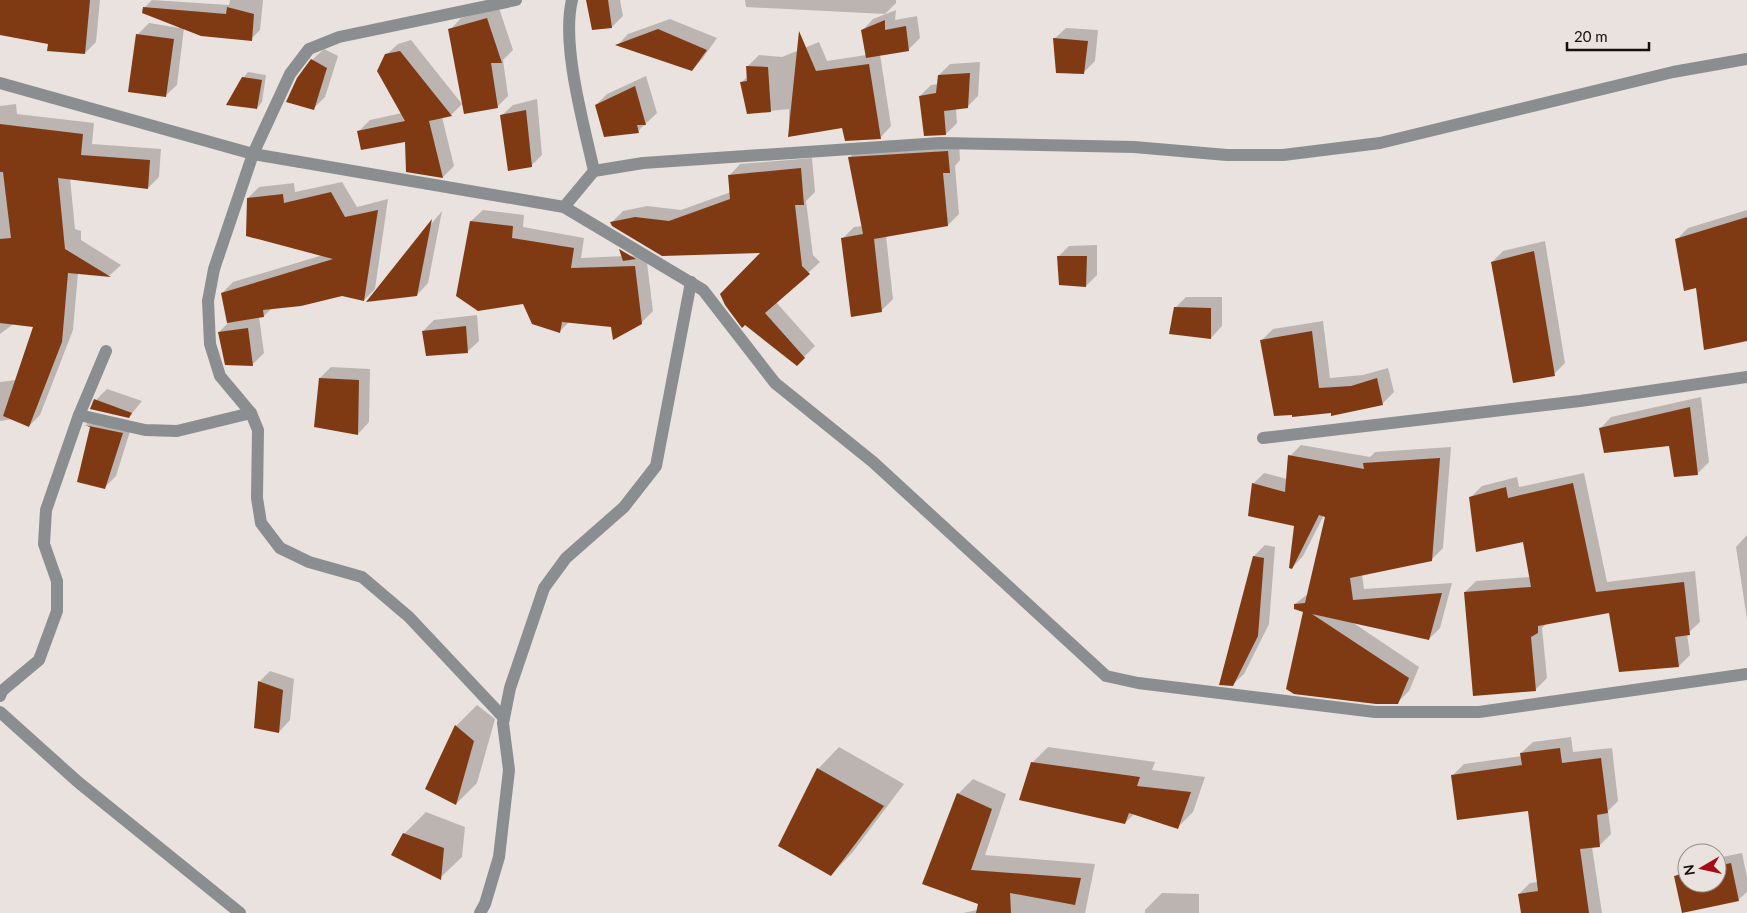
<svg xmlns="http://www.w3.org/2000/svg" width="1747" height="913" font-family="Lato,sans-serif">
<rect width="100%" height="100%" fill="#eae2de"/>
<g fill="#0003">
<path d="M0,0H100L96,42L85,53L49,43L0,34Z"/>
<path d="M152,0L229,5L230,0H263L260,30L251,39L184,28L177,85L165,96L138,34L149,23L180,28L144,8Z"/>
<path d="M587,0H620L623,16L612,27Z"/>
<path d="M745,0H896V3L885,14L746,7Z"/>
<path d="M499,8L513,50L503,60L508,96L497,107L450,30L461,18Z"/>
<path d="M896,10L895,20L917,16L920,38L908,50L880,54L891,126L880,138L843,126L789,136V109L748,113L742,82L748,76V66L759,55L782,57L819,42L827,61L866,55L862,31L873,19Z"/>
<path d="M670,19L717,38L703,58L692,70L618,45L628,34Z"/>
<path d="M1066,28L1098,30L1095,61L1084,72L1054,39Z"/>
<path d="M411,40L462,104L451,115L442,117L454,166L443,177L407,171V140L359,131L370,120L402,113L386,55L398,44Z"/>
<path d="M324,49L338,56L325,97L314,108L312,60Z"/>
<path d="M980,62L978,96L967,107L956,108L957,123L946,134L925,135L920,96L931,85L938,84L939,75L950,64Z"/>
<path d="M248,72L266,75L262,102L257,108L243,78Z"/>
<path d="M646,76L657,113L638,131L596,105L607,94Z"/>
<path d="M537,99L542,155L531,166L501,116L513,105Z"/>
<path d="M16,104L17,114L94,123L92,144L161,149L159,177L148,188L70,178L75,229L81,231V240L121,265L110,275L78,273L73,330L40,415L29,426L13,419L0,421V382L16,380L43,302L0,334V106Z"/>
<path d="M959,141L960,160L955,166L959,214L948,225L886,236L893,299L882,310L843,238L854,227L863,226L849,158L860,147Z"/>
<path d="M812,158L815,192L806,201L813,255L820,262L776,302L815,346L797,364L745,324L763,252L612,222L623,211L647,206L681,210L731,192L729,176L740,164Z"/>
<path d="M342,182L357,207L388,199L375,289L364,300L342,295L272,308L264,316L259,317L264,353L253,364L226,363L219,332L228,323L222,293L233,282L323,255L248,198L259,187L294,183L295,192Z"/>
<path d="M483,210L524,215L523,227L584,238L581,258L646,255L653,311L641,323L612,326L570,321L560,331L524,303L471,221Z"/>
<path d="M1747,210V340L1697,287L1677,239L1688,228Z"/>
<path d="M442,211L428,283L417,295L368,300Z"/>
<path d="M1545,241L1565,363L1554,374L1492,262L1503,251Z"/>
<path d="M1097,245V275L1086,286L1058,257L1069,246Z"/>
<path d="M1186,297H1222V326L1211,338L1175,308Z"/>
<path d="M477,315L479,341L467,352L423,331L434,320Z"/>
<path d="M1323,321L1330,378L1363,375L1388,368L1394,392L1382,404L1332,412L1294,413L1261,341L1273,329Z"/>
<path d="M331,367L370,369L369,422L358,434L320,378Z"/>
<path d="M107,389L142,401L129,417L96,400Z"/>
<path d="M1701,397L1709,462L1698,473L1670,444L1600,429L1611,417Z"/>
<path d="M97,414L133,422L116,476L105,487L91,427L86,424Z"/>
<path d="M1301,445L1370,457L1375,452L1451,447L1443,548L1431,560L1362,574L1364,589L1452,583L1440,628L1429,639L1352,622L1419,667L1409,691L1397,703L1295,604L1309,593L1326,516L1324,515L1303,556L1292,568L1296,525L1253,484L1264,473L1287,479L1290,456Z"/>
<path d="M1584,473L1607,582L1695,571L1700,622L1687,634L1690,655L1679,666L1610,611L1546,624L1542,628L1547,678L1536,689L1465,592L1476,581L1530,577L1524,541L1470,498L1482,486L1517,477L1519,487Z"/>
<path d="M1747,535V619L1736,547Z"/>
<path d="M1265,545L1275,547L1269,624L1244,674L1232,685L1254,556Z"/>
<path d="M270,671L294,679L290,720L279,732L259,682Z"/>
<path d="M477,705L495,719L477,783L456,804V726Z"/>
<path d="M1571,737L1573,752L1612,748L1618,801L1608,811L1611,834L1599,846L1592,847L1602,913H1522L1519,894L1530,883L1538,882L1529,810L1453,775L1464,764L1522,756L1521,753L1533,742Z"/>
<path d="M839,747L904,784L852,853L831,875L818,769Z"/>
<path d="M1048,747L1155,762L1152,770L1205,777L1193,812L1178,827L1134,814L1125,823L1032,763Z"/>
<path d="M973,779L1006,794L985,855L1095,864L1085,913H963L991,907L923,883L958,794Z"/>
<path d="M426,812L465,827L462,857L440,878L404,834Z"/>
<path d="M1742,853L1747,877V892L1738,900L1683,912L1676,876L1687,865V883H1717V858Z"/>
<path d="M1162,893L1199,894V913H1145V910Z"/>
</g>
<g fill="#7f3a13">
<path d="M0,0H90L85,54L47,51L48,44L0,35Z"/>
<path d="M586,0H608L612,28L592,30Z"/>
<path d="M143,7L226,14L227,7L254,14L252,41L201,36L142,13Z"/>
<path d="M487,18L502,63H491L498,108L464,114L448,29Z"/>
<path d="M885,20V30L906,26L909,51L866,58L861,30Z"/>
<path d="M658,29L707,50L692,71L615,45Z"/>
<path d="M799,31L816,71L869,64L881,139L845,141L842,128L788,137Z"/>
<path d="M136,34L174,39L166,97L128,92Z"/>
<path d="M1053,38L1088,41L1084,74L1056,73Z"/>
<path d="M400,51L452,116L429,121L443,178L406,172L405,142L361,150L357,131L405,121L377,71L385,54Z"/>
<path d="M311,59L327,68L314,110L286,102L297,78Z"/>
<path d="M746,66L768,67L771,112L747,114L740,82L747,81Z"/>
<path d="M970,73L968,108L944,111L946,135L924,136L919,96L936,93L938,75Z"/>
<path d="M242,77L262,80L257,109L226,105Z"/>
<path d="M635,86L646,125H637L639,133L604,137L595,105Z"/>
<path d="M526,110L532,167L508,171L500,115Z"/>
<path d="M0,124L83,134L81,155L150,160L148,189L58,178L65,249L111,277L68,273L62,342L29,427L3,416L33,327L0,323V239L11,238L3,172H0Z"/>
<path d="M948,151L950,173H943L948,226L874,239L882,312L851,317L841,238L863,234L848,157Z"/>
<path d="M801,168L804,205H795L802,266L810,274L765,313L805,358L797,366L745,325L742,328L725,305L720,294L760,253L662,256L612,226L610,222L635,217L669,221L730,199L728,175Z"/>
<path d="M331,192L345,217L378,210L364,301L342,296L301,306L263,310L264,317L227,323L221,293L333,259L246,236L247,198L283,194L284,203Z"/>
<path d="M1747,217V341L1704,350L1696,288L1684,291L1675,239Z"/>
<path d="M432,219L417,296L366,302Z"/>
<path d="M470,221L513,226L512,238L574,248L571,268L635,266L642,324L613,340L611,327L562,322L560,333L532,324L523,304L478,311L456,296Z"/>
<path d="M619,249L636,259L623,261Z"/>
<path d="M1534,251L1555,376L1513,383L1491,262Z"/>
<path d="M1057,256H1087L1086,287L1059,285Z"/>
<path d="M1174,307L1211,308V339L1169,334Z"/>
<path d="M466,326L468,353L426,356L422,331Z"/>
<path d="M248,328L253,366L225,365L218,332Z"/>
<path d="M1312,331L1319,388L1351,386L1377,378L1383,405L1331,416V413L1292,417V415L1274,416L1260,340Z"/>
<path d="M319,378L359,380L358,435L314,427Z"/>
<path d="M94,399L132,413L129,418L90,409Z"/>
<path d="M1690,407L1698,475L1674,477L1669,446L1604,453L1599,428Z"/>
<path d="M84,425L123,433L105,489L77,482L90,427Z"/>
<path d="M1288,455L1364,469L1363,463L1440,458L1432,561L1350,578L1353,600L1442,593L1429,640L1312,614L1409,678L1398,704H1376L1294,694L1286,689L1303,612L1294,609V604L1305,603L1325,517L1319,515L1292,569L1289,568L1294,526L1248,516L1252,483L1285,492Z"/>
<path d="M1573,483L1596,592L1684,582L1690,635L1675,637L1679,667L1619,672L1609,613L1538,626V633L1531,637L1536,691L1473,696L1464,592L1531,587L1523,542L1476,552L1469,497L1506,487L1508,498Z"/>
<path d="M1253,556L1264,558L1258,636L1233,686L1219,685Z"/>
<path d="M258,681L283,690L279,733L254,728Z"/>
<path d="M455,725L474,741L456,805L425,789Z"/>
<path d="M1560,748L1562,763L1601,758L1608,813L1597,815L1600,847L1580,849L1589,913H1521L1518,894L1538,891L1528,811L1457,820L1451,775L1522,765L1520,753Z"/>
<path d="M1031,762L1140,777L1137,786L1191,792L1178,829L1129,813L1125,824L1019,800Z"/>
<path d="M817,768L884,806L831,876L778,846Z"/>
<path d="M957,793L992,809L971,870L1081,878L1075,905L1010,893L1011,913H976L978,904L922,884Z"/>
<path d="M403,833L444,848L441,880L391,855Z"/>
<path d="M1731,863L1739,901L1682,913L1674,876L1687,873V883H1717V866Z"/>
</g>
<g fill="none" stroke-linecap="round" stroke-linejoin="round">
<g stroke="#8b8e90" stroke-width="12">
<path d="M572,0C561,45 584,125 594,171"/>
<path d="M0,83L253,154L564,207L703,290L775,383L873,462L1106,676L1138,683L1375,712H1479L1747,674"/>
<path d="M564,207L594,171L643,163L940,143L1134,147L1227,155H1283L1380,143L1673,72L1747,59"/>
<path d="M79,415L145,430L177,431L251,413"/>
<path d="M1263,438L1580,401L1747,377"/>
<path d="M0,696L2,691L39,660L57,611V581L44,544L46,510L79,415L106,351"/>
<path d="M0,712L78,782L240,913"/>
<path d="M504,718L409,617L362,577L309,562L280,548L261,523L257,498L258,430L251,413L220,376L210,344L208,301L214,269L253,154L290,74L309,49L339,37L516,0"/>
<path d="M480,913L485,904L499,857L509,770L503,723L510,688L544,588L566,558L624,507L656,466L691,282"/>
</g>
</g>
<g transform="translate(1702 868) rotate(261)"><circle r="24" fill="#eae2de" stroke="#948e8b"/>
<path d="M0-4L9 19L0 12L-9 19Z" fill="#a40d13"/>
<text y="-8" font-size="14" font-weight="bold" text-anchor="middle" fill="#120f0e">N</text>
</g>
<path d="M1567 42v8h82v-8" fill="none" stroke="#120f0e" stroke-width="2.5"/>
<text x="1574" y="42" font-size="15" fill="#120f0e" stroke="#eae2de" stroke-width="4" paint-order="stroke">20 m</text>
</svg>
